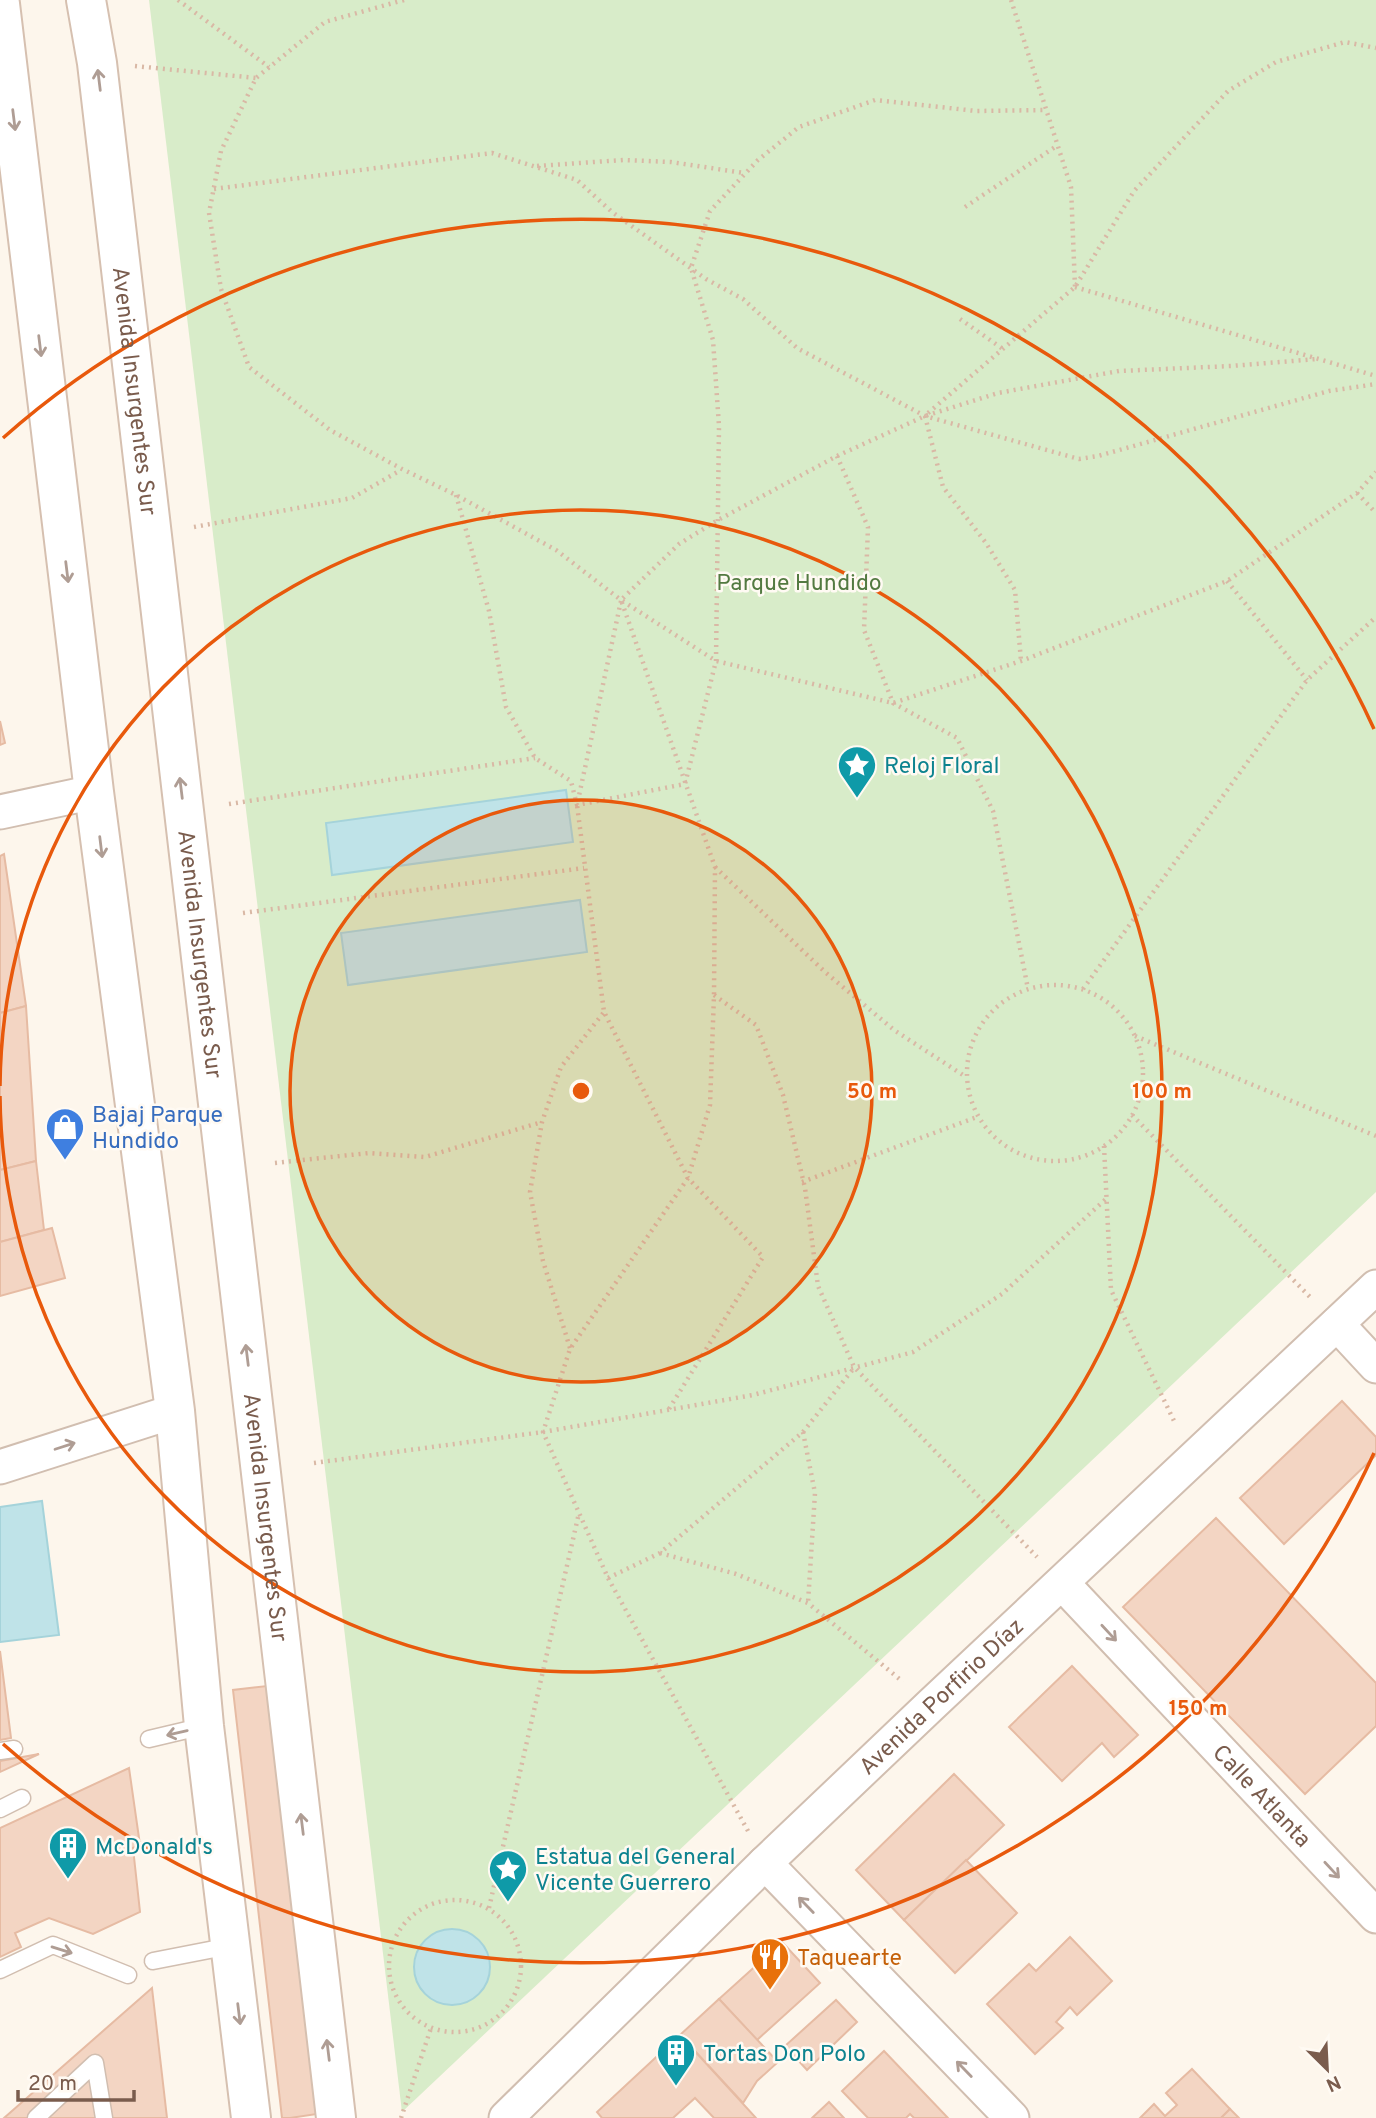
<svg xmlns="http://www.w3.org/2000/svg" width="1376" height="2118" font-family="Overpass,sans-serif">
<rect width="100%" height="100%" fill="#fdf6ec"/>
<path fill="#d8ecc9" d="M149,0H1376V1192L402,2112Z"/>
<g fill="#bfe3e8" stroke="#a5d3da" stroke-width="2">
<path d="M566,790L573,842L332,875L326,823Z"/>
<path d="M580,900L587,952L348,985L341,933Z"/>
<path d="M42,1501L59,1635L0,1642V1507Z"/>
<circle cx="452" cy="1967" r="38"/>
</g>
<g fill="#f3d5c3" stroke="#e6bba3" stroke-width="2">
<path d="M0,721L5,743L0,745Z"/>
<path d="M4,854L26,1006L0,1013V856Z"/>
<path d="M26,1006L36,1161L0,1170V1013Z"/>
<path d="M36,1161L44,1230L0,1242V1170Z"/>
<path d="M52,1228L65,1278L0,1296V1242Z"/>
<path d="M1342,1401L1376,1437V1455L1284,1544L1240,1498Z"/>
<path d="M1216,1518L1376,1683V1726L1305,1794L1123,1607Z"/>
<path d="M0,1651L11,1738L0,1740Z"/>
<path d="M1072,1666L1138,1735L1114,1757L1102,1743L1062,1781L1009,1727Z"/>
<path d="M267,1686L317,2114L290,2118H282L233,1690Z"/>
<path d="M39,1754L0,1772V1761Z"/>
<path d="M129,1768L140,1845L133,1848L140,1912L93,1934L49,1918L15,1933L21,1947L0,1957V1828Z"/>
<path d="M954,1774L1004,1825L904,1920L856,1870Z"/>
<path d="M966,1860L1017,1913L955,1973L904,1920Z"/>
<path d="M1070,1937L1112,1981L1077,2015L1070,2007L1056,2022L1063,2028L1035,2054L987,2004L1029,1964L1036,1971Z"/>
<path d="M782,1942L820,1983L757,2040L719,1999Z"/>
<path d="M152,1988L167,2118H4Z"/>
<path d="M719,1999L778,2062L757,2081L743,2103L680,2035Z"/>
<path d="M836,2000L857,2022L807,2070L785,2046Z"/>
<path d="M680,2035L756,2118H714L695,2098L673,2118H602L597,2112Z"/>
<path d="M884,2051L948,2118H914L910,2114L906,2118H868L842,2091Z"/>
<path d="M1192,2069L1230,2109L1221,2118H1140L1154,2104L1165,2116L1177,2105L1166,2093Z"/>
<path d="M829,2102L844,2118H812Z"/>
<path d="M1230,2109L1239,2118H1221Z"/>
</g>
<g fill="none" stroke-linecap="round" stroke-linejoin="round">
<g stroke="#d1beb0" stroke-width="19">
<g id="lane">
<path d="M149,1739L204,1726"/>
<path d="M0,1751L14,1749"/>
<path d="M0,1809L22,1798"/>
<path d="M153,1961L230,1946"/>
<path d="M0,1970L53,1945L128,1975"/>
<path d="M36,2118L95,2063L104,2118"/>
</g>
</g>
<g stroke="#d1beb0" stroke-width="37">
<g id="street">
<path d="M0,812L94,792"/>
<path d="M1337,1324L1376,1366"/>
<path d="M0,1467L175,1411"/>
<path id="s1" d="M1062,1583L1376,1916"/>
<path d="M765,1863L1012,2118"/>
<path id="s2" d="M506,2118L765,1863L931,1705L1376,1287"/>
</g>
</g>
<g stroke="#d6c0b0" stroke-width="42">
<g id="secondary">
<path id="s3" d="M86,0L97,63L336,2118"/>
<path d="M0,4L94,792L175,1411L204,1726L251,2118"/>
</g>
</g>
<g stroke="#d9b8a5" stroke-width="4.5" stroke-dasharray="2 5" stroke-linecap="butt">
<path d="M178,0L269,67"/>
<path d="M404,0L325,22L256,78L221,151L209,213L221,289L249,367L330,430L402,469L456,495L556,550L621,600L716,661L893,703L1021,661L1227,581L1357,493L1376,472"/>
<path d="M1011,0L1071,187L1075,287"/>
<path d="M135,66L256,78"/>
<path d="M537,166L623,160L671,162L744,173"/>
<path d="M214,189L492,153L577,180L612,212L706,279L743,299L797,348L925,416L1079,459L1098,456L1329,391L1376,384"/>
<path d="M965,207L1058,145"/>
<path d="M1075,287L1376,376"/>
<path d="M960,319L1003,349"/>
<path d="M928,413L1075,287L1134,191L1228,91L1276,62L1345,42L1376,48"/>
<path d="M925,416L943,487L986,543L1015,590L1021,661"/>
<path d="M837,456L868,527L864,630L893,703L957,738L993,811L1028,989"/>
<path d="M1357,493L1376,513"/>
<path d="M456,495L489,611L506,707L535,758L571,781L577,805L685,784L716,661L719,426L713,340L691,268L710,211L758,160L799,127L875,100L976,111L1046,110"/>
<path d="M194,527L352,498L401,470"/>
<path d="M1227,581L1307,680"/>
<path d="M621,601L577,805L604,1012L688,1178L763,1257L669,1409"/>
<path d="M229,804L535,758"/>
<path d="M715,867L825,972L894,1030L966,1077"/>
<path d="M243,913L584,868"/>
<circle cx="1055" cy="1073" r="88"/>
<path d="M1083,989L1307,680L1376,617"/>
<path d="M714,995L756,1025L783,1095L805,1188L818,1286L854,1367L1037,1557"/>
<path d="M1135,1036L1376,1136"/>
<path d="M1132,1115L1311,1298"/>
<path d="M1104,1146L1111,1290L1176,1425"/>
<path d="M275,1163L369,1153L425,1157L542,1122"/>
<path d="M802,1182L977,1117"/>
<path d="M570,1348L543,1261L530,1192L542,1122L561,1067L604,1012"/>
<path d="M803,1432L815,1493L808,1603"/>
<path d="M314,1463L543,1432L753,1395L913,1352L1002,1294L1107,1198"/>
<path d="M660,1553L736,1574L808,1603L903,1682"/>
<path d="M608,1578L660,1553L803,1432L854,1368"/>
<path d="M748,1831L608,1578L543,1432L570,1349L688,1178L710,1105L714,995L715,867L621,600L679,544L718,520L837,456L925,416L998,393L1119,371L1231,366L1317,359"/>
<circle cx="455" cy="1966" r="66"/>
<path d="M489,1908L579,1513"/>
<path d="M401,2118L431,2028"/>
</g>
<use href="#lane" stroke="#fff" stroke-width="16"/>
<use href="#street" stroke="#fff" stroke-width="33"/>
<use href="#secondary" stroke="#fff" stroke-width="38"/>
</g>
<defs><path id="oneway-shaft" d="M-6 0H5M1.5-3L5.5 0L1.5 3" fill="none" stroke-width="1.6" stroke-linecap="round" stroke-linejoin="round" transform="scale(1.75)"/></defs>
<g stroke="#af9d94">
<use href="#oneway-shaft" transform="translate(99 80) rotate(-97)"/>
<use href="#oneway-shaft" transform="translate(14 120) rotate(83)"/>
<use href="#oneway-shaft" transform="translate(40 346) rotate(83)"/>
<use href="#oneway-shaft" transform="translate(67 572) rotate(83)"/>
<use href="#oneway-shaft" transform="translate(181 788) rotate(-97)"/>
<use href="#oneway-shaft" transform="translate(101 847) rotate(83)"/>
<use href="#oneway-shaft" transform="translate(247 1355) rotate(-97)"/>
<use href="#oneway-shaft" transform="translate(65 1446) rotate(-18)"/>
<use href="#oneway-shaft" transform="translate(1109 1633) rotate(47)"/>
<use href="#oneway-shaft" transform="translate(177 1733) rotate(167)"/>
<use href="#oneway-shaft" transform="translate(302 1824) rotate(-97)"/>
<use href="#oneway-shaft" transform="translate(1332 1870) rotate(47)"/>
<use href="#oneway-shaft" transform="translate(806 1905) rotate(-134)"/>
<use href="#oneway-shaft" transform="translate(62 1950) rotate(17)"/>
<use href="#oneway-shaft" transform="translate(239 2014) rotate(83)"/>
<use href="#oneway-shaft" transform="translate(328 2050) rotate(-97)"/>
<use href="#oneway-shaft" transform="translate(964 2069) rotate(-134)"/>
</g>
<circle cx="581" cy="1091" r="291" fill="#e8590c" fill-opacity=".12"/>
<g fill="none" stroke="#e8590c" stroke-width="3.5">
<circle cx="581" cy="1091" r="291"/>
<path d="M0 1086A581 581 0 1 1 0 1096"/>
<path d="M1374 1453A872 872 0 0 1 3 1744M3 438A872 872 0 0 1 1374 729"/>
</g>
<defs>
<g id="sight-pin" transform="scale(2.0125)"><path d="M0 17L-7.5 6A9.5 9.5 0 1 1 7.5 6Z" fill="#0f9aa8" stroke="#fffaf3"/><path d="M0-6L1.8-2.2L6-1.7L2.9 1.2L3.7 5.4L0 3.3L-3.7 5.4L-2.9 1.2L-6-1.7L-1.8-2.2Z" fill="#fff"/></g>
<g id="shop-pin" transform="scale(2.0125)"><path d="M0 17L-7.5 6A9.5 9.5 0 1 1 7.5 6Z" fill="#3f7fe0" stroke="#fffaf3"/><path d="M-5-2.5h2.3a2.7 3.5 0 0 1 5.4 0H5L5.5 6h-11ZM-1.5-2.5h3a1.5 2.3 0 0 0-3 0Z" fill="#fff"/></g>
<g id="building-pin" transform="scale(2.0125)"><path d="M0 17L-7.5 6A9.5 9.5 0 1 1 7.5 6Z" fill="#0f9aa8" stroke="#fffaf3"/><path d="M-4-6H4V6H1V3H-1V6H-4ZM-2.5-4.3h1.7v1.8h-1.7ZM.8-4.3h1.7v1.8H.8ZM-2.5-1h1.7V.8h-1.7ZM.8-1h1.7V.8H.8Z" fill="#fff"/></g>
<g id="restaurant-pin" transform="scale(2.0125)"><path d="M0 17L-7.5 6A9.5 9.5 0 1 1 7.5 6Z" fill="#e8710a" stroke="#fffaf3"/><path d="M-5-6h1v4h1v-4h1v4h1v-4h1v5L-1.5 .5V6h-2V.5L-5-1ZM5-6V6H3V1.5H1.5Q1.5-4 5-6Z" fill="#fff"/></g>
</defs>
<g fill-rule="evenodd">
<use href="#sight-pin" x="857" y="765"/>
<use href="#shop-pin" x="65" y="1127"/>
<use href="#building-pin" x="68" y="1846"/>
<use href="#sight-pin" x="508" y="1869"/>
<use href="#restaurant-pin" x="770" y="1957"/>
<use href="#building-pin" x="676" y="2053"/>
</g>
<g text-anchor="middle" stroke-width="5" stroke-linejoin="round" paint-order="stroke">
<g font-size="23" fill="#7a5c4d" stroke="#fffaf3">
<text dy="8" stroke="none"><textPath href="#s3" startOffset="394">Avenida Insurgentes Sur</textPath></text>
<text dy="8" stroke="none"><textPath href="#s3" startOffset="961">Avenida Insurgentes Sur</textPath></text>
<text dy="8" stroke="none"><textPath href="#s3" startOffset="1528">Avenida Insurgentes Sur</textPath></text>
<text dy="8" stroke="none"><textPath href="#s2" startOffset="606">Avenida Porfirio Díaz</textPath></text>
<text dy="8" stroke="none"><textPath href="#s1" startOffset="292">Calle Atlanta</textPath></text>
</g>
<g font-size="23" fill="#537a41" stroke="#fffaf3">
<text x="799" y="590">Parque Hundido</text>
</g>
<g font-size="23" fill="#0d838f" stroke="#fffaf3" text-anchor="start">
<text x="884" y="773">Reloj Floral</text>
<text x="95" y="1854">McDonald's</text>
<text x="535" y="1864">Estatua del General<tspan x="535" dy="26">Vicente Guerrero</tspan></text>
<text x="703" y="2061">Tortas Don Polo</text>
</g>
<g font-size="23" fill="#366cbe" stroke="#fffaf3" text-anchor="start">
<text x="92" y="1122">Bajaj Parque<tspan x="92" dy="26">Hundido</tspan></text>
</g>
<g font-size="23" fill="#c56008" stroke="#fffaf3" text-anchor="start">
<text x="797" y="1965">Taquearte</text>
</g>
</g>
<circle cx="581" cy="1091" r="10" fill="#e8590c" stroke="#fffaf3" stroke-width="3.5"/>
<g font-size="21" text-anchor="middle" font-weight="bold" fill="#e8590c" stroke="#fffaf3" stroke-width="5" stroke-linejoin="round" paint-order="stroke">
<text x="872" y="1098">50 m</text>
<text x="1162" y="1098">100 m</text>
<text x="1198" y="1715">150 m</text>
</g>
<g transform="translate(1327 2069) rotate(156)" stroke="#fffaf3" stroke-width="5" paint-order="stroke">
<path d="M0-5L12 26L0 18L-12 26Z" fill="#7a5c4d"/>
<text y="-10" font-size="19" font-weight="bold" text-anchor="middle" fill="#7a5c4d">N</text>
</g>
<path d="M18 2090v10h116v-10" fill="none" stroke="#7a5c4d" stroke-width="3.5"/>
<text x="28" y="2090" font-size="21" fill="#7a5c4d" stroke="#fffaf3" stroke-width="5" paint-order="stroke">20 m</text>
</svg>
